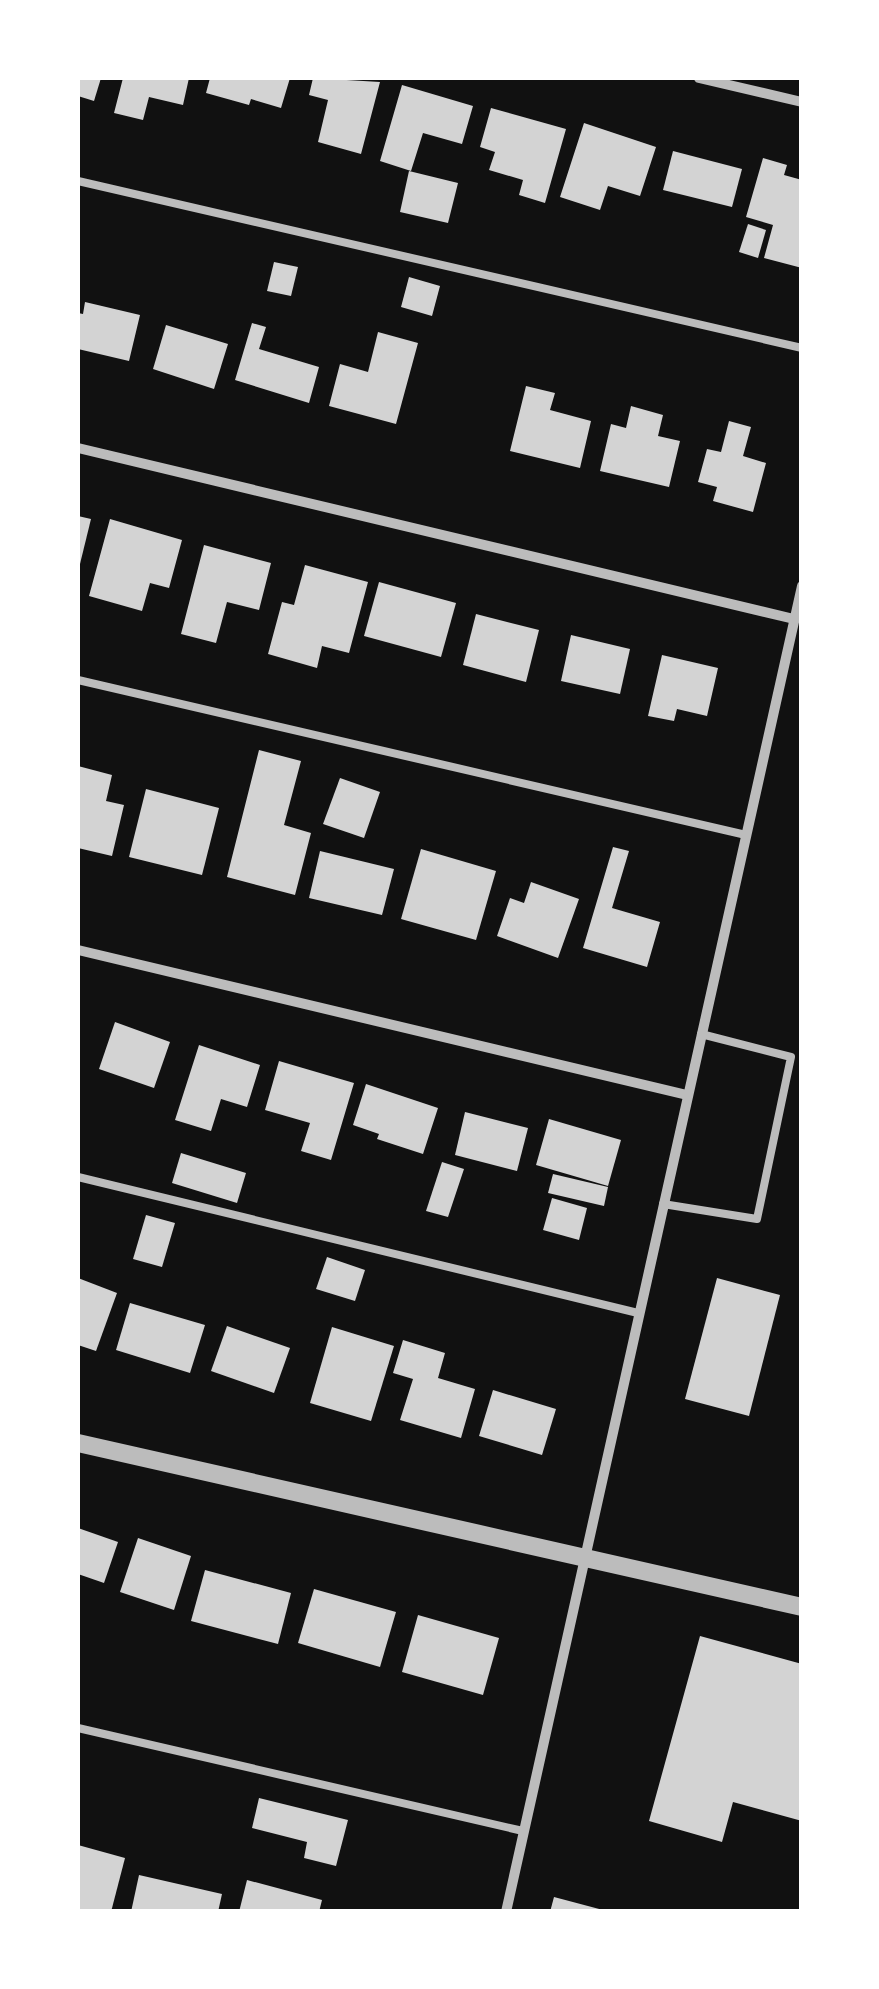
<svg xmlns="http://www.w3.org/2000/svg" width="879" height="1989" font-family="Arial,sans-serif">
<rect width="100%" height="100%" fill="#111"/>
<g fill="#d3d3d3">
<path d="M78,78H101L94,101L78,96Z"/>
<path d="M123,78H189L183,105L149,97L143,120L114,113Z"/>
<path d="M210,78H290L281,108L251,99L249,105L206,93Z"/>
<path d="M313,78L380,82L361,154L318,142L328,100L309,95Z"/>
<path d="M402,85L473,106L462,144L423,133L411,171L380,161Z"/>
<path d="M491,108L566,129L545,203L519,195L523,180L489,170L495,152L480,147Z"/>
<path d="M584,123L656,147L640,196L608,186L600,210L560,197Z"/>
<path d="M673,151L742,169L732,207L663,190Z"/>
<path d="M763,158L787,165L784,175L802,180V268L764,258L773,225L746,217Z"/>
<path d="M409,171L458,183L448,223L400,212Z"/>
<path d="M748,224L766,230L758,258L739,252Z"/>
<path d="M274,262L298,267L291,296L267,291Z"/>
<path d="M409,277L440,286L432,316L401,307Z"/>
<path d="M85,302L140,315L129,361L78,349V313L83,314Z"/>
<path d="M252,323L266,327L259,349L319,367L309,403L235,380Z"/>
<path d="M166,325L228,344L214,389L153,369Z"/>
<path d="M378,332L418,343L396,424L329,406L340,364L368,372Z"/>
<path d="M526,386L555,393L550,410L591,421L580,468L510,451Z"/>
<path d="M631,406L663,415L658,436L680,441L669,487L600,471L611,424L626,428Z"/>
<path d="M729,421L751,427L743,456L766,463L753,512L713,501L717,487L698,482L707,449L721,452Z"/>
<path d="M78,516L91,519L79,568L78,567Z"/>
<path d="M110,519L182,540L169,588L150,583L142,611L89,596Z"/>
<path d="M204,545L271,563L259,610L227,602L216,643L181,634Z"/>
<path d="M305,565L368,582L349,653L322,646L317,668L268,654L282,602L294,605Z"/>
<path d="M379,582L456,603L441,657L364,636Z"/>
<path d="M476,614L539,630L526,682L463,665Z"/>
<path d="M571,635L630,649L620,694L561,681Z"/>
<path d="M662,655L718,668L707,716L677,709L674,721L648,716Z"/>
<path d="M259,750L301,761L284,825L311,833L295,895L227,877Z"/>
<path d="M78,766L112,775L106,801L124,805L112,856L78,848Z"/>
<path d="M340,778L380,792L364,838L323,824Z"/>
<path d="M146,789L219,808L202,875L129,857Z"/>
<path d="M613,847L629,851L612,908L660,922L647,967L583,948Z"/>
<path d="M421,849L496,871L476,940L401,919Z"/>
<path d="M320,851L394,869L382,915L309,898Z"/>
<path d="M531,882L579,899L558,958L497,936L510,898L524,903Z"/>
<path d="M115,1022L170,1042L154,1088L99,1069Z"/>
<path d="M199,1045L260,1065L247,1107L221,1099L211,1131L175,1120Z"/>
<path d="M279,1061L354,1083L331,1160L301,1151L310,1123L265,1110Z"/>
<path d="M366,1084L438,1108L423,1154L377,1139L379,1134L353,1125Z"/>
<path d="M465,1112L528,1128L517,1171L455,1155Z"/>
<path d="M549,1119L621,1140L608,1186L536,1165Z"/>
<path d="M181,1153L246,1173L237,1203L172,1183Z"/>
<path d="M442,1162L464,1169L448,1217L426,1211Z"/>
<path d="M553,1174L608,1187L604,1206L548,1193Z"/>
<path d="M552,1198L587,1208L579,1240L543,1230Z"/>
<path d="M146,1215L175,1223L162,1267L133,1259Z"/>
<path d="M327,1257L365,1270L355,1301L316,1289Z"/>
<path d="M78,1278L117,1293L96,1351L78,1345Z"/>
<path d="M717,1278L780,1295L749,1416L685,1399Z"/>
<path d="M130,1303L205,1325L190,1373L116,1350Z"/>
<path d="M227,1326L290,1348L274,1393L211,1371Z"/>
<path d="M332,1327L394,1346L371,1421L310,1403Z"/>
<path d="M403,1340L445,1353L438,1378L475,1389L461,1438L400,1420L413,1379L393,1373Z"/>
<path d="M493,1390L556,1409L542,1455L479,1436Z"/>
<path d="M78,1528L118,1542L104,1583L78,1574Z"/>
<path d="M138,1538L191,1556L174,1610L120,1592Z"/>
<path d="M205,1570L291,1593L278,1644L191,1621Z"/>
<path d="M314,1589L396,1612L380,1667L298,1643Z"/>
<path d="M418,1615L499,1638L483,1695L402,1672Z"/>
<path d="M700,1636L802,1664V1821L733,1802L722,1842L649,1821Z"/>
<path d="M259,1798L348,1820L336,1866L304,1858L307,1842L252,1828Z"/>
<path d="M78,1845L125,1858L111,1912H78Z"/>
<path d="M139,1875L222,1894L218,1912H131Z"/>
<path d="M247,1880L322,1900L319,1912H239Z"/>
<path d="M554,1897L603,1910V1912H550Z"/>
</g>
<g fill="none" stroke-linecap="round" stroke-linejoin="round">
<g stroke="#bcbcbc" stroke-width="8">
<path d="M78,181L802,348"/>
<path d="M78,680L746,835"/>
<path d="M78,1177L638,1313"/>
<path d="M663,1204L757,1219L791,1057L701,1034"/>
<path d="M78,1728L523,1831"/>
</g>
<g stroke="#bcbcbc" stroke-width="10">
<path d="M699,78L802,102"/>
<path d="M78,448L794,619"/>
<path d="M78,950L687,1095"/>
<path d="M506,1912L802,586"/>
</g>
<path stroke="#bcbcbc" stroke-width="18" d="M78,1443L802,1607"/>
</g>
<rect width="879" height="1989" fill="none" stroke="#ffffff" stroke-width="160"/>
</svg>
